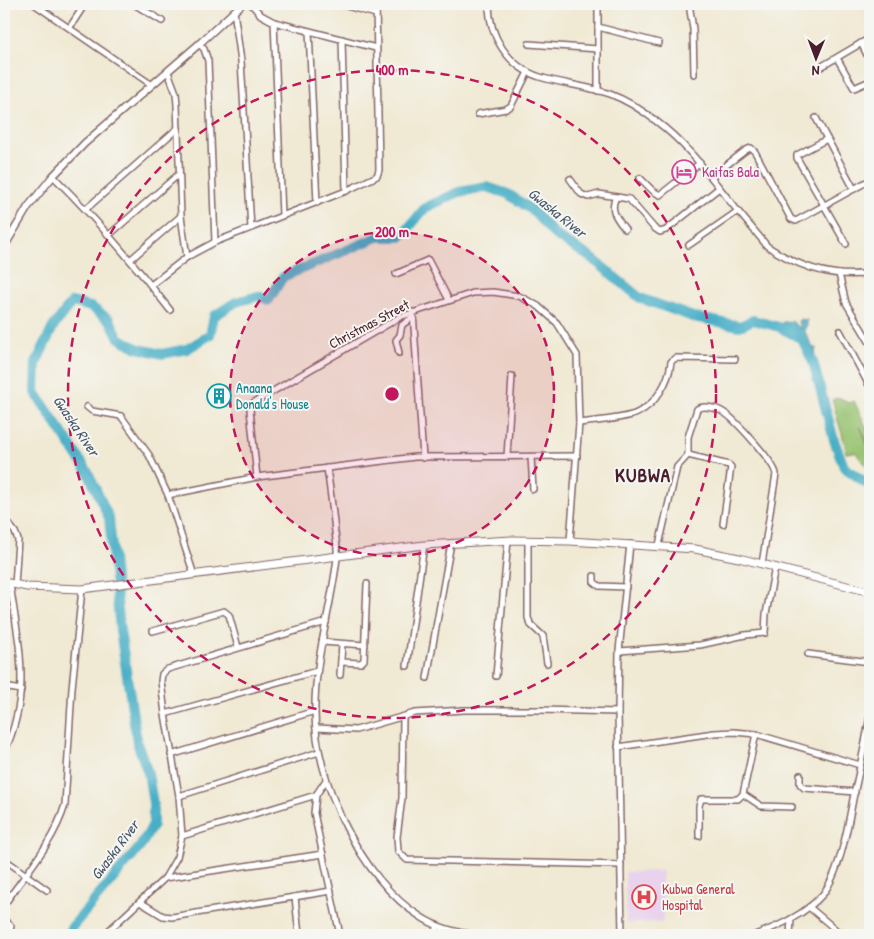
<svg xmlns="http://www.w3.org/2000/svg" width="874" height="939" font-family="'Patrick Hand',sans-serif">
<rect width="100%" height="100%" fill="#f6f6f2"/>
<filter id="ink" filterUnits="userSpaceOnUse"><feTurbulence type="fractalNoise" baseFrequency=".02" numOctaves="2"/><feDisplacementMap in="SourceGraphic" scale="10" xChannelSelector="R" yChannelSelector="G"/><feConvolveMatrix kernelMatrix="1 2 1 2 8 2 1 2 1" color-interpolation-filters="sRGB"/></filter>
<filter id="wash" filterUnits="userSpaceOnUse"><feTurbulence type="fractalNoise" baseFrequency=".0096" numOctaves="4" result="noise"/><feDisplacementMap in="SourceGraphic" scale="20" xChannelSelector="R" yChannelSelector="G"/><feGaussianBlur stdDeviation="1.12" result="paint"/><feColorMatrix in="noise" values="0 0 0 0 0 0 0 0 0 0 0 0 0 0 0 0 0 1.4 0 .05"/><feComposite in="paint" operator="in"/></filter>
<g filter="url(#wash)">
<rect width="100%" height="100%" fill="#f0e9d3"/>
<path fill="#e9d2ed" d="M662,871L663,922L626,923L625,872Z"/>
<path fill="#97c270" stroke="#70704e" d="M840,398L850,403L854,401L870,435V448L860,426L870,451L869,469L855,452L846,453C844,434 835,417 833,399Z"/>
<path fill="#47aec6" stroke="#486678" d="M801,319L807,320V326L805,328V332L813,348H816L815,355L812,357L802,337L780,327L783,322L792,321L800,329L798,321Z"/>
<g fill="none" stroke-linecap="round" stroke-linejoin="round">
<path stroke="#47aec6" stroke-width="10" d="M67,935L72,927L140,847L153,825V803L148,773L137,742L120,630L109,518L88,472L35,392L36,363L53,327L72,302L91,307L110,320L119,338L137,348L162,354L187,349L210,335L214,316L236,302L258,296L269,300L283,277L378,237H401L425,208L459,192L487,187L508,194L532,210L555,235L593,259L640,298L693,317L740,326L753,320L779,327L802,339L813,362L834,440L844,467L870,486"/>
</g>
</g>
<g filter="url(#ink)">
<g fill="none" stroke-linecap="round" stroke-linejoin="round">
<g stroke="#846666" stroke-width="8">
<g id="minor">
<path d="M34,4L152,85"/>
<path d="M134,4L162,21"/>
<path d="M251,4L261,15L274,22L376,48"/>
<path d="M339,4L376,14"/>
<path d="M489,4C489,36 508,67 540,77C563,84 587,86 610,94C626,100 642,110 656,121C687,144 709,175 733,205C744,219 756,232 767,246C797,266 833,279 870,273"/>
<path d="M598,4V91"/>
<path d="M689,4L693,29L694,74"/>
<path d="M234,11L241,61L251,228"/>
<path d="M274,22L282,215"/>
<path d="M70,27L85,4"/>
<path d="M598,27L659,43"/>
<path d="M309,31L317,203"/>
<path d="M342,39L346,191"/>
<path d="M861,43L870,61"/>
<path d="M199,44L204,49L208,61L215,242"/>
<path d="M529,44L598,49"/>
<path d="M837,58L854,88L870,81"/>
<path d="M819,68L870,38"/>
<path d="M168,72L176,93L177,105L181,216L187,257"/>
<path d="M478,114L506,109L511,106L528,72"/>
<path d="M867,115L870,121"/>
<path d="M816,118L854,189"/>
<path d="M827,139L797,155V158L846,244"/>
<path d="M53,176C95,218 134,263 170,310"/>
<path d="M711,177L746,150L751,148L755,152L791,219L796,221L870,180"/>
<path d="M640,178L653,191L660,195L700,163"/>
<path d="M570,179L581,194L588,197L599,194L629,199L654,228L660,232L666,230L719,188"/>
<path d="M616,197C609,210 617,219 625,229"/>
<path d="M86,209L178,128"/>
<path d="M109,235L179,174"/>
<path d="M689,245L738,211"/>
<path d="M130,260L181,216"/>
<path d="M396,274L428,260L449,300"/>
<path d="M839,274L846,303L870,343"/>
<path d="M151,285L187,257L215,242L346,191L377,176L379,170L376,4"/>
<path d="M413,312L423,458"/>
<path d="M840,331L870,387"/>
<path d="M399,353L396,340L400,335L402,325L413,317"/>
<path d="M87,407L92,411L121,416L149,455L168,495L194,575"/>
<path d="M579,423C595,421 624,419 637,413C656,404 669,382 671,362L675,358L735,359"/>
<path d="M688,455V437L697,409C703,405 717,408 723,412C733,417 774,462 776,474L762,564"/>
<path d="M507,457L512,376"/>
<path d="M531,457L533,489"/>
<path d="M327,468C330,489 333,511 335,532C336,540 338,550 337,558C331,610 314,660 315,712C315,780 361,880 421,917C438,928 457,933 478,935"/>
<path d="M257,477L250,410L253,403L400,317L473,293L493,292L519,296L538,306L557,323L577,355L579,423L570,541"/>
<path d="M168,495L257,477L415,457L577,456"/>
<path d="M4,518L15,532L18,540L15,585"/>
<path d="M528,540V618L531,625L543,636L547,663"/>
<path d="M659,545L677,467L688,455L729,465L731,467L723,524"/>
<path d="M594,576V582L599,586L626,587"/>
<path d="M153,631L224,611L229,615L238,647"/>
<path d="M322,642L365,645"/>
<path d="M619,651L700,645L745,635L765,633L766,614L775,567"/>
<path d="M808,654L870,662"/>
<path d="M341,662L361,663L364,660L367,584"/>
<path d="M407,666L424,545"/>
<path d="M340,675L342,644"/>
<path d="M496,676L508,540"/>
<path d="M427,678L451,543"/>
<path d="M4,687L21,690"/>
<path d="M165,714L317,671"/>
<path d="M403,717L402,798L397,837L398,851L407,860L621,865"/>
<path d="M316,728L356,730L415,713L464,710H540L618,712"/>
<path d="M618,747L714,733L734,732L756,734L860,765"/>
<path d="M4,753C32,692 19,647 10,584"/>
<path d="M171,755L315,711"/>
<path d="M800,775V784L804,788L855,792"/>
<path d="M326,780L316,795L314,813L340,935"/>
<path d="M743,794L761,806L792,807"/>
<path d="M179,796L319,752"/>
<path d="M182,836L316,795"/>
<path d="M699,836V806L701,799H738L743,794L756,734"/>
<path d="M4,859L47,890"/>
<path d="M165,878L323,854"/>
<path d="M295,897L299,935"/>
<path d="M140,902L163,916L172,917L331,891"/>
<path d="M4,905C26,873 54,842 65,805L72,688L82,589"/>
<path d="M809,907L842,935"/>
<path d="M4,920L11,926L9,935"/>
<path d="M104,935L165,878L177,857L182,836L179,796L165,714L161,681L162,674L168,669L326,622"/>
<path d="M434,935L438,926"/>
<path d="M622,935L618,712L619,651L630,544"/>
<path d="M755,935C779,926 806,914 823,894C840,872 848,826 853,799C859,772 865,744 870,716"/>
<path d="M790,935L791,919"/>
</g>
</g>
<g stroke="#846666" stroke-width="9">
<path id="tertiary" d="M4,247L28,207L53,176L85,143L199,44L242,4"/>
</g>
<g stroke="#846666" stroke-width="9">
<path id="secondary" d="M4,582L27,587L82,589L424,545L512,540L570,541L695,549L739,558L870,592"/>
</g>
<use href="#minor" stroke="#fff" stroke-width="5"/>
<use href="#tertiary" stroke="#fff" stroke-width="6"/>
<use href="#secondary" stroke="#fff" stroke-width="7"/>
</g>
</g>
<circle cx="392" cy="394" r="162" fill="#c2185b" fill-opacity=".12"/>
<g fill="none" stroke="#c2185b" stroke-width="2.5" stroke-dasharray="9 6">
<circle cx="392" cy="394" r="162"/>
<circle cx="392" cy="394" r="324"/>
</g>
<defs>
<g id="hotel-ring" transform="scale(1.25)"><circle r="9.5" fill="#f6f6f2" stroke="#d1479c" stroke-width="1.5"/><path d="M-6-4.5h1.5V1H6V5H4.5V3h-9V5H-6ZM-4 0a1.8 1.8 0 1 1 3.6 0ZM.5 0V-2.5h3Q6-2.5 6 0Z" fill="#d1479c"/></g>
<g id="building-ring" transform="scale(1.25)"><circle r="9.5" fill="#f6f6f2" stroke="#0f9aa8" stroke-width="1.5"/><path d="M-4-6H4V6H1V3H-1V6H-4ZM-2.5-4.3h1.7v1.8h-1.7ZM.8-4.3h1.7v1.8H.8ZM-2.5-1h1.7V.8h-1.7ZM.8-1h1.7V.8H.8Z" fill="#0f9aa8"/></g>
<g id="hospital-ring" transform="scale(1.25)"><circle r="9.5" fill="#f6f6f2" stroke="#e0444e" stroke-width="1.5"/><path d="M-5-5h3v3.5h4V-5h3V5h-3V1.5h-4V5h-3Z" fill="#e0444e"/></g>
</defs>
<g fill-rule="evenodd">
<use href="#hotel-ring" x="684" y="172"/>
<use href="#building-ring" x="219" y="396"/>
<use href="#hospital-ring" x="644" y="897"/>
</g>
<g text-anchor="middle" stroke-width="4" stroke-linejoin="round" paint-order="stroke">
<g font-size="14" fill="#b23c85" stroke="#f6f6f2" text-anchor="start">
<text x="702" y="177">Kaifas Bala</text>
</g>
<g font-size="14" fill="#4a1f2b" stroke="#f6f6f2">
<text transform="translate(369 324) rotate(-28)" y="5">Christmas Street</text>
</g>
<g font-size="14" fill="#0d838f" stroke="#f6f6f2" text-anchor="start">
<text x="236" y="393">Anaana<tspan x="236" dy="16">Donald's House</tspan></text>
</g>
<g font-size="14" fill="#be3a42" stroke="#f6f6f2" text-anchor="start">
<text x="662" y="894">Kubwa General<tspan x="662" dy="16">Hospital</tspan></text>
</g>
<g font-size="15" font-style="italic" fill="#495869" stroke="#f6f6f2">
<text transform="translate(557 213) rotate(39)" y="5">Gwaska River</text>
<text transform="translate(76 426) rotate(56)" y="5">Gwaska River</text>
<text transform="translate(115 850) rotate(-53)" y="5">Gwaska River</text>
</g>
<g font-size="19" font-weight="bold" letter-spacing="1" fill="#4a1f2b" stroke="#f6f6f2">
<text x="643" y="482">KUBWA</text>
</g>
</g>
<circle cx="392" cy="394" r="8" fill="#c2185b" stroke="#f6f6f2" stroke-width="2.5"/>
<g font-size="15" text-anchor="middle" font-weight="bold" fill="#c2185b" stroke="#f6f6f2" stroke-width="4" stroke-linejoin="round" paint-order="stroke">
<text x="392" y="75">400 m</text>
<text x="392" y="237">200 m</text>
</g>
<rect width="874" height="939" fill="none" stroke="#f6f6f2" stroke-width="20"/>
<g transform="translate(816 58) rotate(181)" stroke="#f6f6f2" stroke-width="4" paint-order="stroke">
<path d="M0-4L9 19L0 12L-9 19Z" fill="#4a1f2b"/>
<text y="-8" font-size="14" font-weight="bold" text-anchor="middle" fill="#4a1f2b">N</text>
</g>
</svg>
